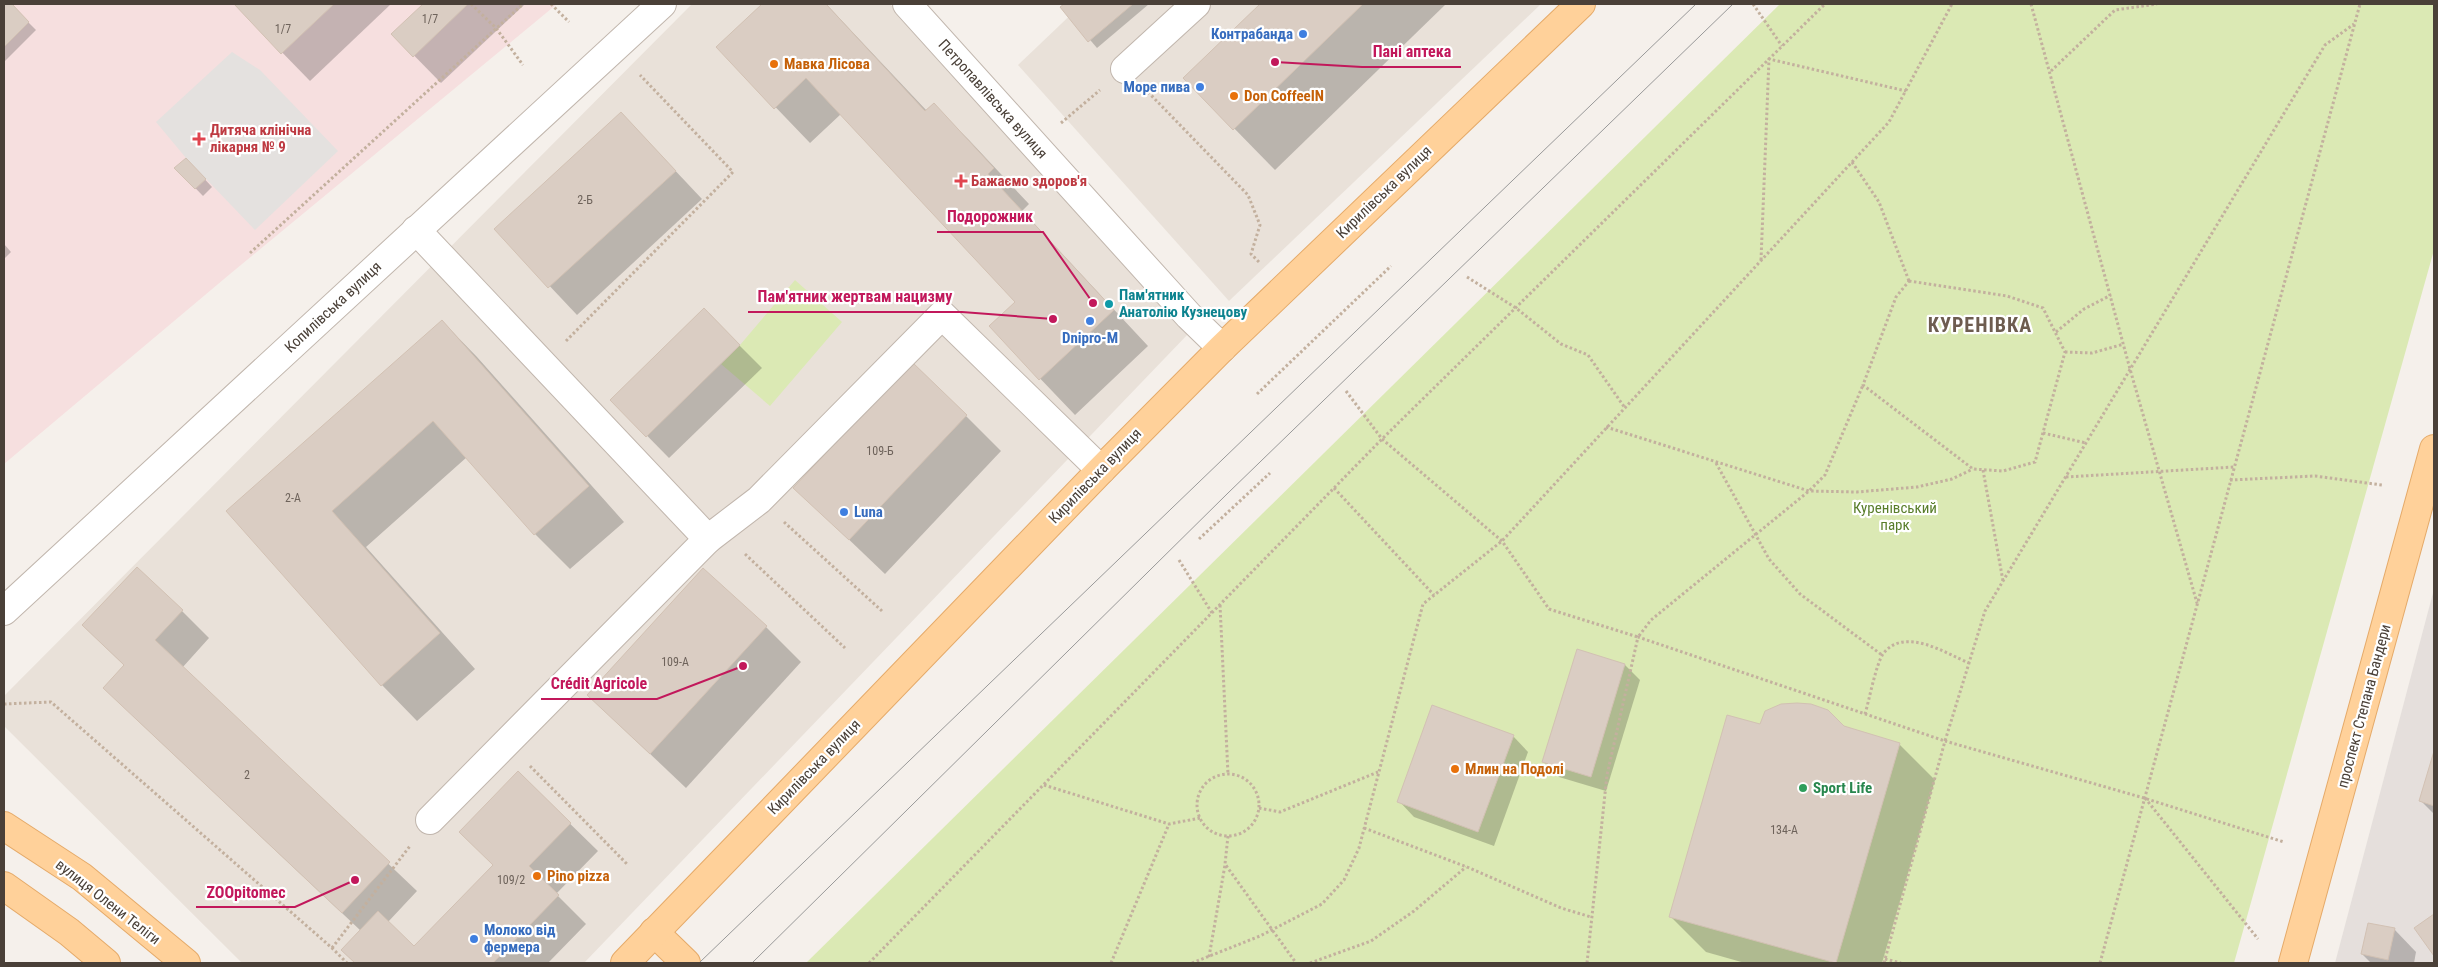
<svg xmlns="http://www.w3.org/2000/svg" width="2438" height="967" font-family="'Roboto Condensed',sans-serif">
<rect width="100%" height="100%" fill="#f5f0eb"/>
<g fill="#e9e1d9">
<path d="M692,4H890L1189,333L584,963H242L4,726V696Z"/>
<path d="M1082,4H1541L1229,301L1018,65Z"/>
</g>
<path fill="#e5dfdc" d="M2434,589V963H2335Z"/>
<path fill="#f6dfdf" d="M4,4H557L230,274L4,464Z"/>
<g fill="#dbe9b4">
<path d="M1780,4H2434V250L2234,963H806Z"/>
<path d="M795,280L842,322L770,406L721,364L740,345Z"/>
</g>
<path fill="#e4e1df" d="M232,52L260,70L338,151L255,230L186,158L156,122Z"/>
<g fill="#0003">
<path d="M4,4H10L36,30L4,62Z"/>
<path d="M235,4H391L310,81Z"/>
<path d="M425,4H525L441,83L393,34Z"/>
<path d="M764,4H826L927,111L933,105L969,140L1029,204L1022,211L1148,346L1075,415L991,327L1017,302L841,114L810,143L718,47Z"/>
<path d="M1066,4H1149L1097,48L1062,7Z"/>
<path d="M1262,4H1446L1275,170L1185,78Z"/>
<path d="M621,113L702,199L577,315L496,229Z"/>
<path d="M186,159L212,187L203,196L176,168Z"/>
<path d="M4,244L11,252L4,259Z"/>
<path d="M704,310L762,368L669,458L612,400Z"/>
<path d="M442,321L477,357L624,522L570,569L535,534L467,457L366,547L475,669L417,721L382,685L228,512Z"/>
<path d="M966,416L1001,451L885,574L795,488Z"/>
<path d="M182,611L209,638L182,668L417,891L388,922L414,948L494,865L518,773L598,851L556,894L586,924L548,963H356L342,950L361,931L133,716L125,666L83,625Z"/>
<path d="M766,627L801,662L686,788L588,695Z"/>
<path d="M1625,665L1640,680L1606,791L1559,777L1544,762Z"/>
<path d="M1761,725L1843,727L1899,744L1935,780L1882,963H1745L1706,952L1671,917Z"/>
<path d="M1513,736L1528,752L1494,846L1414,817L1399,801Z"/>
<path d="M2434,755V814L2420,800Z"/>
<path d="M2394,929L2416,952L2414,963H2371L2362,954Z"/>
</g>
<g fill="#dacdc3" stroke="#d2c1b3">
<path d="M4,4H12L29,22L4,47Z"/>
<path d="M234,4H334L281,54Z"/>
<path d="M423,4H468L413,57L391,34Z"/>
<path d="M762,4H826L925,111L934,103L994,168L988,174L1114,310L1039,380L989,326L1015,302L806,78L774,109L716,47Z"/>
<path d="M1064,4H1133L1088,42L1060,7Z"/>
<path d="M1260,4H1363L1233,130L1183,78Z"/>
<path d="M621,112L676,171L548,288L494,229Z"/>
<path d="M186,158L206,179L195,189L174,168Z"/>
<path d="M704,308L740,345L646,437L610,400Z"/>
<path d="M442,320L589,486L534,535L433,421L332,511L440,633L381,686L226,511Z"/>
<path d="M912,362L967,415L849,540L793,488Z"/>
<path d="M137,567L183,610L155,640L390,862L342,913L103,688L124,665L82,625Z"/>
<path d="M703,568L767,626L650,754L587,695Z"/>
<path d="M1577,649L1625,664L1591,777L1542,762Z"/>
<path d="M1797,703L1811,704L1828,710L1844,726L1900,743L1836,963L1669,917L1727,715L1760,724L1765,711L1781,704Z"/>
<path d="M1432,705L1514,735L1478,832L1397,802Z"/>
<path d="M2434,751V806L2419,801Z"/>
<path d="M518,771L571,823L529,866L559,895L493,963H355L341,950L378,911L414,946L493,865L459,832Z"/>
<path d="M2434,914V956L2414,928Z"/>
<path d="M2368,923L2395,928L2388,960L2361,954Z"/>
</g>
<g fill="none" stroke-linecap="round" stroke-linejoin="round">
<g stroke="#c1b6ad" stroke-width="30">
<g id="minor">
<path d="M907,4L1189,316L1222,348"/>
<path d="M1125,69L1196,4"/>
<path d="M416,230L708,539"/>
<path d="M4,611L662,4"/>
<path d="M430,820L708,539L759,500L942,315L1101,470"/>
</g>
</g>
<g stroke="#e5aa69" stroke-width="30">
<g id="major">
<path d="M4,826L82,877L186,963"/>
<path d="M4,886L69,932L106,963"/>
<path d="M654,932L686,963"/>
<path d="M625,963L1101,470L1222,348L1581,4"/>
<path d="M2293,963L2434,449"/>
</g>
</g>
<g stroke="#c3b09e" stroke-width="3" stroke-dasharray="2.5 2.5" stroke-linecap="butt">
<path d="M471,4L496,28L523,65"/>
<path d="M551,4L569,22"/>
<path d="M1753,4L1782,46"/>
<path d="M2031,4L2130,369L2197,603"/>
<path d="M2051,71L2115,10L2157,4"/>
<path d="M1148,92L1248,195L1260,225L1251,254L1260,263"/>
<path d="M1061,123L1100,90"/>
<path d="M1852,162L1879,202L1909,281"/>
<path d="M250,253L523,4"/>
<path d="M1761,260L1769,59L1906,91"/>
<path d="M1467,277L1516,308L1561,344L1588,355L1625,408"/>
<path d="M1909,281L2007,296L2043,308L2065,352L2035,462L2003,471L1973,469L1863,385L1896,297Z"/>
<path d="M2056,332L2084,309L2111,295"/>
<path d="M566,341L733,172L640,75"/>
<path d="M2065,352L2092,353L2124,344"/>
<path d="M1346,391L1382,439L1502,541L1549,609L1638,637L1651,620L1809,491L1825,475L1863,385"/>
<path d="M1257,394L1391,266"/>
<path d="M1606,427L1809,491L1857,492L1917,487L1952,479L1973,469"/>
<path d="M2043,433L2086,443"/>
<path d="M1716,463L1769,559L1800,594L1882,655"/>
<path d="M1983,470L2003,581"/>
<path d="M2066,477L2234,467"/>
<path d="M2230,480L2315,476L2382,485"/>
<path d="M1334,488L1434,595"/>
<path d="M784,522L882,611"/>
<path d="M1199,539L1270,473"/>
<path d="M745,554L845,648"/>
<path d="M1179,560L1212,613"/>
<path d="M1220,605L1228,774"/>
<path d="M4,704L51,702L332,948L347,963"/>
<path d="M1865,714C1869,701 1876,664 1883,654C1904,626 1945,653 1969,663"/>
<path d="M530,766L628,865"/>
<circle cx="1228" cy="805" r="31"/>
<path d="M1044,785L1169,824L1200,818"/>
<path d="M2145,798L2258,939"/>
<path d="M1259,808L1280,812L1378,772"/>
<path d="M1364,828L1467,867L1561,908L1591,917"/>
<path d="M1228,836L1225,864L1296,963"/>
<path d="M332,948L410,846"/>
<path d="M1209,957L1225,865"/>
<path d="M1885,959L1901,963"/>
<path d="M869,963L1382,439L1825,4"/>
<path d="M1111,963L1169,824"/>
<path d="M1192,963L1260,936L1322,904L1344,880L1359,848L1423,604L1502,541L1889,122L1952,4"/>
<path d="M1310,963L1371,941L1414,911L1466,867"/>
<path d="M1587,963L1607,775L1638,637L1945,741L1985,611L2325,45L2354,24"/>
<path d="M1884,963L1945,741L2144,798L2284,842"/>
<path d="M2100,963L2360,4"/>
</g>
<use href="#minor" stroke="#fff" stroke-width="28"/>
<use href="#major" stroke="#ffd19a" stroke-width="28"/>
<g stroke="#999" stroke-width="1">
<path d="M699,963L1696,4"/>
<path d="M752,963L1228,493L1733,4"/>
</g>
</g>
<g fill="#3f7fe0" stroke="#fff" stroke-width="2">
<circle cx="1303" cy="34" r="5"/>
<circle cx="1200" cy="87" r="5"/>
<circle cx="1090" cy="321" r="5"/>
<circle cx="844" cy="512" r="5"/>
<circle cx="474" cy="939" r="5"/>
</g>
<g fill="#e8710a" stroke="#fff" stroke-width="2">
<circle cx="774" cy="64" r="5"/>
<circle cx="1234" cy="96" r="5"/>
<circle cx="1455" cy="769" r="5"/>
<circle cx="537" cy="876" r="5"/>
</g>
<g fill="#e0444e" stroke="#fff" stroke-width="2">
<path d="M196.5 131.5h5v5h5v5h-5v5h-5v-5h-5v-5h5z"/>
<path d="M958.5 173.5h5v5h5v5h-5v5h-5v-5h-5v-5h5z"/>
</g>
<circle fill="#0f9aa8" stroke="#fff" stroke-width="2" cx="1109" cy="304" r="5"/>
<circle fill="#2e9e5b" stroke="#fff" stroke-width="2" cx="1803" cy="788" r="5"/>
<g text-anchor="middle" stroke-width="4.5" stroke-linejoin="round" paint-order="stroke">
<g font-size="12" fill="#6e635b">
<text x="430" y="23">1/7</text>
<text x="283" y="33">1/7</text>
<text x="585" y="204">2-Б</text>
<text x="880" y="455">109-Б</text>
<text x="293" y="502">2-А</text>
<text x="675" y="666">109-А</text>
<text x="247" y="779">2</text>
<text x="1784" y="834">134-А</text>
<text x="511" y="884">109/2</text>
</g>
<g font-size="15" font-weight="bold" fill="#366cbe" stroke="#fff" text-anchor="end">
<text x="1293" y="39">Контрабанда</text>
<text x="1190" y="92">Море пива</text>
<text x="1090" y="343" text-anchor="middle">Dnipro-M</text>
<text x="854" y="517" text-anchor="start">Luna</text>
<text x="484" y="935" text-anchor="start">Молоко від<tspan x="484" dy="17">фермера</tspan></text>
</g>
<g font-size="15" font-weight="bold" fill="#c56008" stroke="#fff" text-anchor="start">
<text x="784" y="69">Мавка Лісова</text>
<text x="1244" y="101">Don CoffeeIN</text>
<text x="1465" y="774">Млин на Подолі</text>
<text x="547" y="881">Pino pizza</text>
</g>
<g font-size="15" fill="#4a4038" stroke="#fff">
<text transform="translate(993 99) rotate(48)" y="5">Петропавлівська вулиця</text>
<text transform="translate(1384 192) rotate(-44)" y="5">Кирилівська вулиця</text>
<text transform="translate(333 307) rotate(-43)" y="5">Копилівська вулиця</text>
<text transform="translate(1095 476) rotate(-46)" y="5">Кирилівська вулиця</text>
<text transform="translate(2364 706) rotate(-75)" y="5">проспект Степана Бандери</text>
<text transform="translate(814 767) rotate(-46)" y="5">Кирилівська вулиця</text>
<text transform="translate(108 902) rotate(38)" y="5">вулиця Олени Теліги</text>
</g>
<g font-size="15" font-weight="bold" fill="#be3a42" stroke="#fff" text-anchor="start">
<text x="210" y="135">Дитяча клінічна<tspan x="210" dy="17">лікарня № 9</tspan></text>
<text x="971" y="186">Бажаємо здоров'я</text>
</g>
<g font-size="15" font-weight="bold" fill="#0d838f" stroke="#fff" text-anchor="start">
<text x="1119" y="300">Пам'ятник<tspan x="1119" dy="17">Анатолію Кузнецову</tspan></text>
</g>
<g font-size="15" fill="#587d2a" stroke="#fff">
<text x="1895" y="513">Куренівський<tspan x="1895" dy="17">парк</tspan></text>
</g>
<g font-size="15" font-weight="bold" fill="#27864d" stroke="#fff" text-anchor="start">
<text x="1813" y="793">Sport Life</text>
</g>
<g font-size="20" font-weight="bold" letter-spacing="1" fill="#6d5c4f" stroke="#fff">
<text x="1980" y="332">КУРЕНІВКА</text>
</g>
</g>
<path fill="none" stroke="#c2185b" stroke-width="2" d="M1275 62L1362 67H1461M1093 303L1043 232H937M1053 319L962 312H748M743 666L657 699H541M355 880L295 907H196"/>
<g fill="#c2185b" stroke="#fff" stroke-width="2">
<circle cx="1275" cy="62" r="5"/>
<circle cx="1093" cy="303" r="5"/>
<circle cx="1053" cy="319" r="5"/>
<circle cx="743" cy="666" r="5"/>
<circle cx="355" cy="880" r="5"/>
</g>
<g font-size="16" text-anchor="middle" font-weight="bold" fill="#c2185b" stroke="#fff" stroke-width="4.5" stroke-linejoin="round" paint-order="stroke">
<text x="1412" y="57">Пані аптека</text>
<text x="990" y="222">Подорожник</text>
<text x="855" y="302">Пам'ятник жертвам нацизму</text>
<text x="599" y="689">Crédit Agricole</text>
<text x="246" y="898">ZOOpitomec</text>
</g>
<rect width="2438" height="967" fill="none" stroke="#4a4038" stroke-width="10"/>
</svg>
